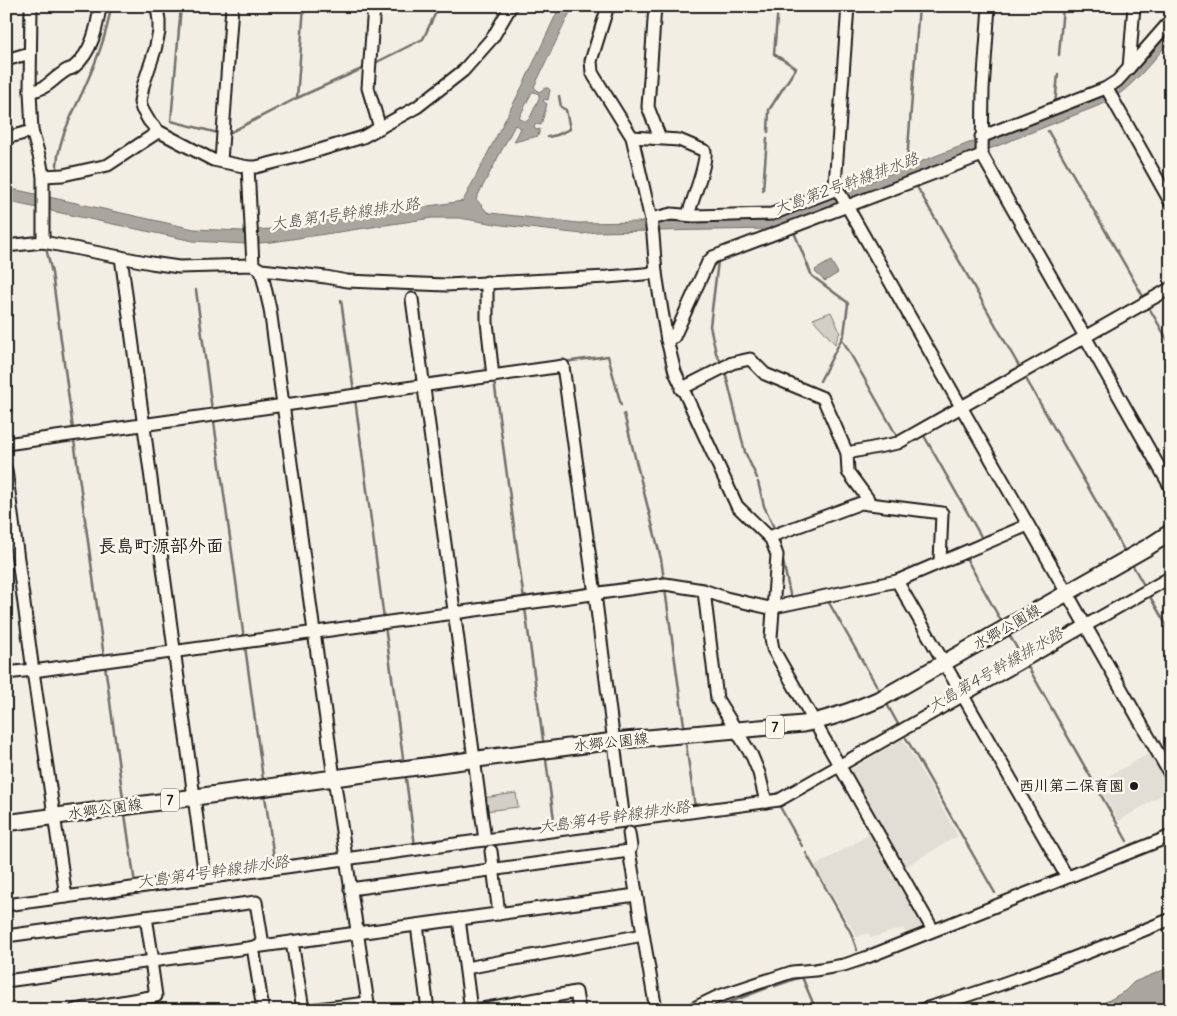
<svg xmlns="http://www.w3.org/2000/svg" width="1177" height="1016" font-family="Delius,'Klee One',sans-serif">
<rect width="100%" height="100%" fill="#f2eee4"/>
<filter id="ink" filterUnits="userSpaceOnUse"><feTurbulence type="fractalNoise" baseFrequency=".02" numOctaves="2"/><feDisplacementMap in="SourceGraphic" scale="10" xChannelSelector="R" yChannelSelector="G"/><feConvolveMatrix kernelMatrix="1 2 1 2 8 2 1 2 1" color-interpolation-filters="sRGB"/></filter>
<g filter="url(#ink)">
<g fill="#e2ded5">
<path d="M903,739L958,836L903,868L846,772Z"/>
<path d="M1154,751L1171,781V789L1119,821L1096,783Z"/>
<path d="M872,833L925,923L923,926L906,933L903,928L871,938L868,933L857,937L815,866Z"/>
</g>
<g fill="#d2cfc6" stroke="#777671">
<path d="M831,312L840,332L835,344L813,319Z"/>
<path d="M516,793L518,807L485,811L483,798Z"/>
</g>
<g fill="#a9a6a0" stroke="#716f6b" fill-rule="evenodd">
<path d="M560,6H573L534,87L539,92L545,88H548L550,90L548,100L544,99L543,101L547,104L541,125L536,124L534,127L536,130L540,129L538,136L514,142L521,128L515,125L476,199L487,212L490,213L578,223L770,220L969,143L989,139L1102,95L1171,26V40C1151,62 1132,89 1105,103L992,148L972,152L771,229L595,232L582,234L502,225L459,218H432L272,242L246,244L193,241L14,203H6V190H17L194,229L243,231L271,229L463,201L524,83ZM532,92H534L539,94V98L530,118L527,121H524L519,118Z"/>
<path d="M831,261L838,273L825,281L816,273L815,270Z"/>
<path d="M1171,967V1010H1081L1108,1001L1125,991L1134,982Z"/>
</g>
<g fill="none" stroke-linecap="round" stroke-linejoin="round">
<g stroke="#716f6b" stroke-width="2.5">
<path d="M181,6L171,121L218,133"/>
<path d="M24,45L25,8"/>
<path d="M1166,52L1171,60"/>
<path d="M1059,55L1063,6"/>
<path d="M375,63L423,39L439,6"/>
<path d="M297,98L304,6"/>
<path d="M1055,105L1058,74"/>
<path d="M1048,131L1144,298"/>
<path d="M231,132L297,98L364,68"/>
<path d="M768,132L769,110L796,68L774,54L778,6"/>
<path d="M548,137L557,135L570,129L566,110L561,107L559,96"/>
<path d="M907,161L919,6"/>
<path d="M57,172C56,143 71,117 83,91C95,64 107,36 111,6"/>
<path d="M916,185L1020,368"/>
<path d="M763,190L767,138"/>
<path d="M794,232L812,276L847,302L848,304L844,334L820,381"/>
<path d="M46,248L52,273L73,429H75"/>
<path d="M718,261L710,326L716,353L722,364"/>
<path d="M196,290L212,410"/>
<path d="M341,300L354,392"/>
<path d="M1148,306L1171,346"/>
<path d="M842,339L898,438"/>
<path d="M564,362L608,356L621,405"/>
<path d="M725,371L745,452L757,478"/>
<path d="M1025,377L1124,550"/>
<path d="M494,380L524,600"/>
<path d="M355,399L384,619"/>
<path d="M624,414L661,559L664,580"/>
<path d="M214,422L244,639"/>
<path d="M923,434L983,540"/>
<path d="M74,440L104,657"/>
<path d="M758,482L764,506L775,530"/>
<path d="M779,538L782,553"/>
<path d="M965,556L1000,619"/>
<path d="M783,561L791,599"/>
<path d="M1133,566L1145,587"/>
<path d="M667,589H665L684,725"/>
<path d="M1149,595L1171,633"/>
<path d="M828,601L878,688"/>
<path d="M525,608L543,740"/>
<path d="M385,626L403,758"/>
<path d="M1010,636L1022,657"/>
<path d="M245,646L263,779"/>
<path d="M105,665L123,798"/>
<path d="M1027,665L1127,841"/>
<path d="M888,706L899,726"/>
<path d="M906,738L995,893"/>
<path d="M686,744L695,807"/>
<path d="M546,760L555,827"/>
<path d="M406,779L415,846"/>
<path d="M265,796L275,865"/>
<path d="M779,805L802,846"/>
<path d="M125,814L135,884"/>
<path d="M806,853L851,933L857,950"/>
<path d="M350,864L404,857"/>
<path d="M6,911L345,865"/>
<path d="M802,977L816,1010"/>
<path d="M775,986L795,979L807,976"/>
<path d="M729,1002L732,1010"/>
<path d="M709,1010L767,988"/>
</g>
<g stroke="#1c1c1c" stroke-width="15">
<g id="minor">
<path d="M31,6L30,91L32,131L40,159L43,176V242"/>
<path d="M157,6L159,21V32L155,50L143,86L140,102L142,109L149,121L158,131L213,160L248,167H256L300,156L363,137L417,107L463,71L493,37L511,6"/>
<path d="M374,6L368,88L380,128"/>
<path d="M608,6L591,61L592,72L594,76L632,137L651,220L653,235L656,273L662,311L667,340L675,372L737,506L771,539L777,555L771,638L773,649L933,930"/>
<path d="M655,6L648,107L660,138"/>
<path d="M848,6L835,185L1171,776"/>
<path d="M989,6L983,89L982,155L1171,488"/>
<path d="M6,60L30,53"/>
<path d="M1129,68L1171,20"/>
<path d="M1107,89L1171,203"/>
<path d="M30,91C41,91 49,84 57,77C60,75 63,72 67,70C72,68 69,70 74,67C92,52 97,28 100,6"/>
<path d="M632,137L679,140L705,151C707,164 692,201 688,215"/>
<path d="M981,137L1106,88L1117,81L1129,68L1134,6"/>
<path d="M6,138L32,131"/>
<path d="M221,161L232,6"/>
<path d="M248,167L253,265"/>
<path d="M43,176L63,175L108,165L155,134L158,131"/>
<path d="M651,219L671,214L694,216L772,214L837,189"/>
<path d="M6,246L43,242L151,263L179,267L253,265L261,270L326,277L347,281L446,285L607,277L656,273"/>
<path d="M121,257L205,878"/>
<path d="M261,270L270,309L334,778L369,1010"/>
<path d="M487,282V322L493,376"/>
<path d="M412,299L485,840"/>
<path d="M667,340L674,337L708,262L713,257L982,155"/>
<path d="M681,389L732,363L750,359L765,374L823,398L847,453L898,443L1171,288"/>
<path d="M6,444L563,366L595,594L624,821"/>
<path d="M847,453L848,472L868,499V504"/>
<path d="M6,470L33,671L66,897"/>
<path d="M769,537L861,503L942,513L940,562"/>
<path d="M897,581L1067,877"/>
<path d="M704,591L717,699L752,756L759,773L766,802"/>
<path d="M774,607L897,581L1028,525"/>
<path d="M33,671L665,584L703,590L726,598L774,609"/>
<path d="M6,673L33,670"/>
<path d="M629,833L631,847L629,851L656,1010"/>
<path d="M491,851L499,914"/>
<path d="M350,889L629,851"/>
<path d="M6,905L779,800L1171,577"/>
<path d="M146,917L153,961"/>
<path d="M459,919L471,1010"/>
<path d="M417,925L428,1010"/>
<path d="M6,936L256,902L263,945"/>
<path d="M292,942L303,1009"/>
<path d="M253,947L263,1010"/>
<path d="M466,968L643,935"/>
<path d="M6,981L357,933L636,895"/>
<path d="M75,1010L156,996L151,961"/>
<path d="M298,1010H309L367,1003"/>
<path d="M476,1010L576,992L579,1010"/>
<path d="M690,1010L719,996L792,972L815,970L844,965L865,958L1171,836"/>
<path d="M921,1010C1006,985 1089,953 1171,919"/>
</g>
</g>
<g stroke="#1c1c1c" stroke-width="19">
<path id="major" d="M6,823L334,778L614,741L803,724C830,719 857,709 882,698L1148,547L1171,532"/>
</g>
<use href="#minor" stroke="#fbf7ec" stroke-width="11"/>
<use href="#major" stroke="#fbf7ec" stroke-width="15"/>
</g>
</g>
<circle fill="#1c1c1c" stroke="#fbf7ec" stroke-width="2" cx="1134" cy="786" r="5"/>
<g text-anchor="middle" stroke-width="5" stroke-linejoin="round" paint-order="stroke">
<g fill="#fbf7ec" stroke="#5f5e5a" stroke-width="1">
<rect x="766" y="715.5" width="18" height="23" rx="4"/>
<rect x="161" y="788.5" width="18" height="23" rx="4"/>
</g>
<g font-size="14" font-weight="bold" fill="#1c1c1c">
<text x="775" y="732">7</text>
<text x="170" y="805">7</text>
</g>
<g font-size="15" fill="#1c1c1c" stroke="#fbf7ec">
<text transform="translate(1007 627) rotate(-30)" y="5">水郷公園線</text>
<text transform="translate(611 742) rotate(-6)" y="5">水郷公園線</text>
<text transform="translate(105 809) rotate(-8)" y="5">水郷公園線</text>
</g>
<g font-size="15" font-weight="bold" fill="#1c1c1c" stroke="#fbf7ec" text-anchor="end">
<text x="1124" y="791">西川第二保育園</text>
</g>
<g font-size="16" font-style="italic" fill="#545351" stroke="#fbf7ec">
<text transform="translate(846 183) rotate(-20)" y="6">大島第2号幹線排水路</text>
<text transform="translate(345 213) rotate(-8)" y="6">大島第1号幹線排水路</text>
<text transform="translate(995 669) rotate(-30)" y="6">大島第4号幹線排水路</text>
<text transform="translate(614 816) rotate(-8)" y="6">大島第4号幹線排水路</text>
<text transform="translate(213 871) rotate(-8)" y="6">大島第4号幹線排水路</text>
</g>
<g font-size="18" font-weight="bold" fill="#1c1c1c" stroke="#fbf7ec">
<text x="161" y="552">長島町源部外面</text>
</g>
</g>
<rect width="1177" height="1016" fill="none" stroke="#fbf7ec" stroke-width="25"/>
<rect x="12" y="12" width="1152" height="991" fill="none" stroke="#1c1c1c" stroke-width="2" filter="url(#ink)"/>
</svg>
